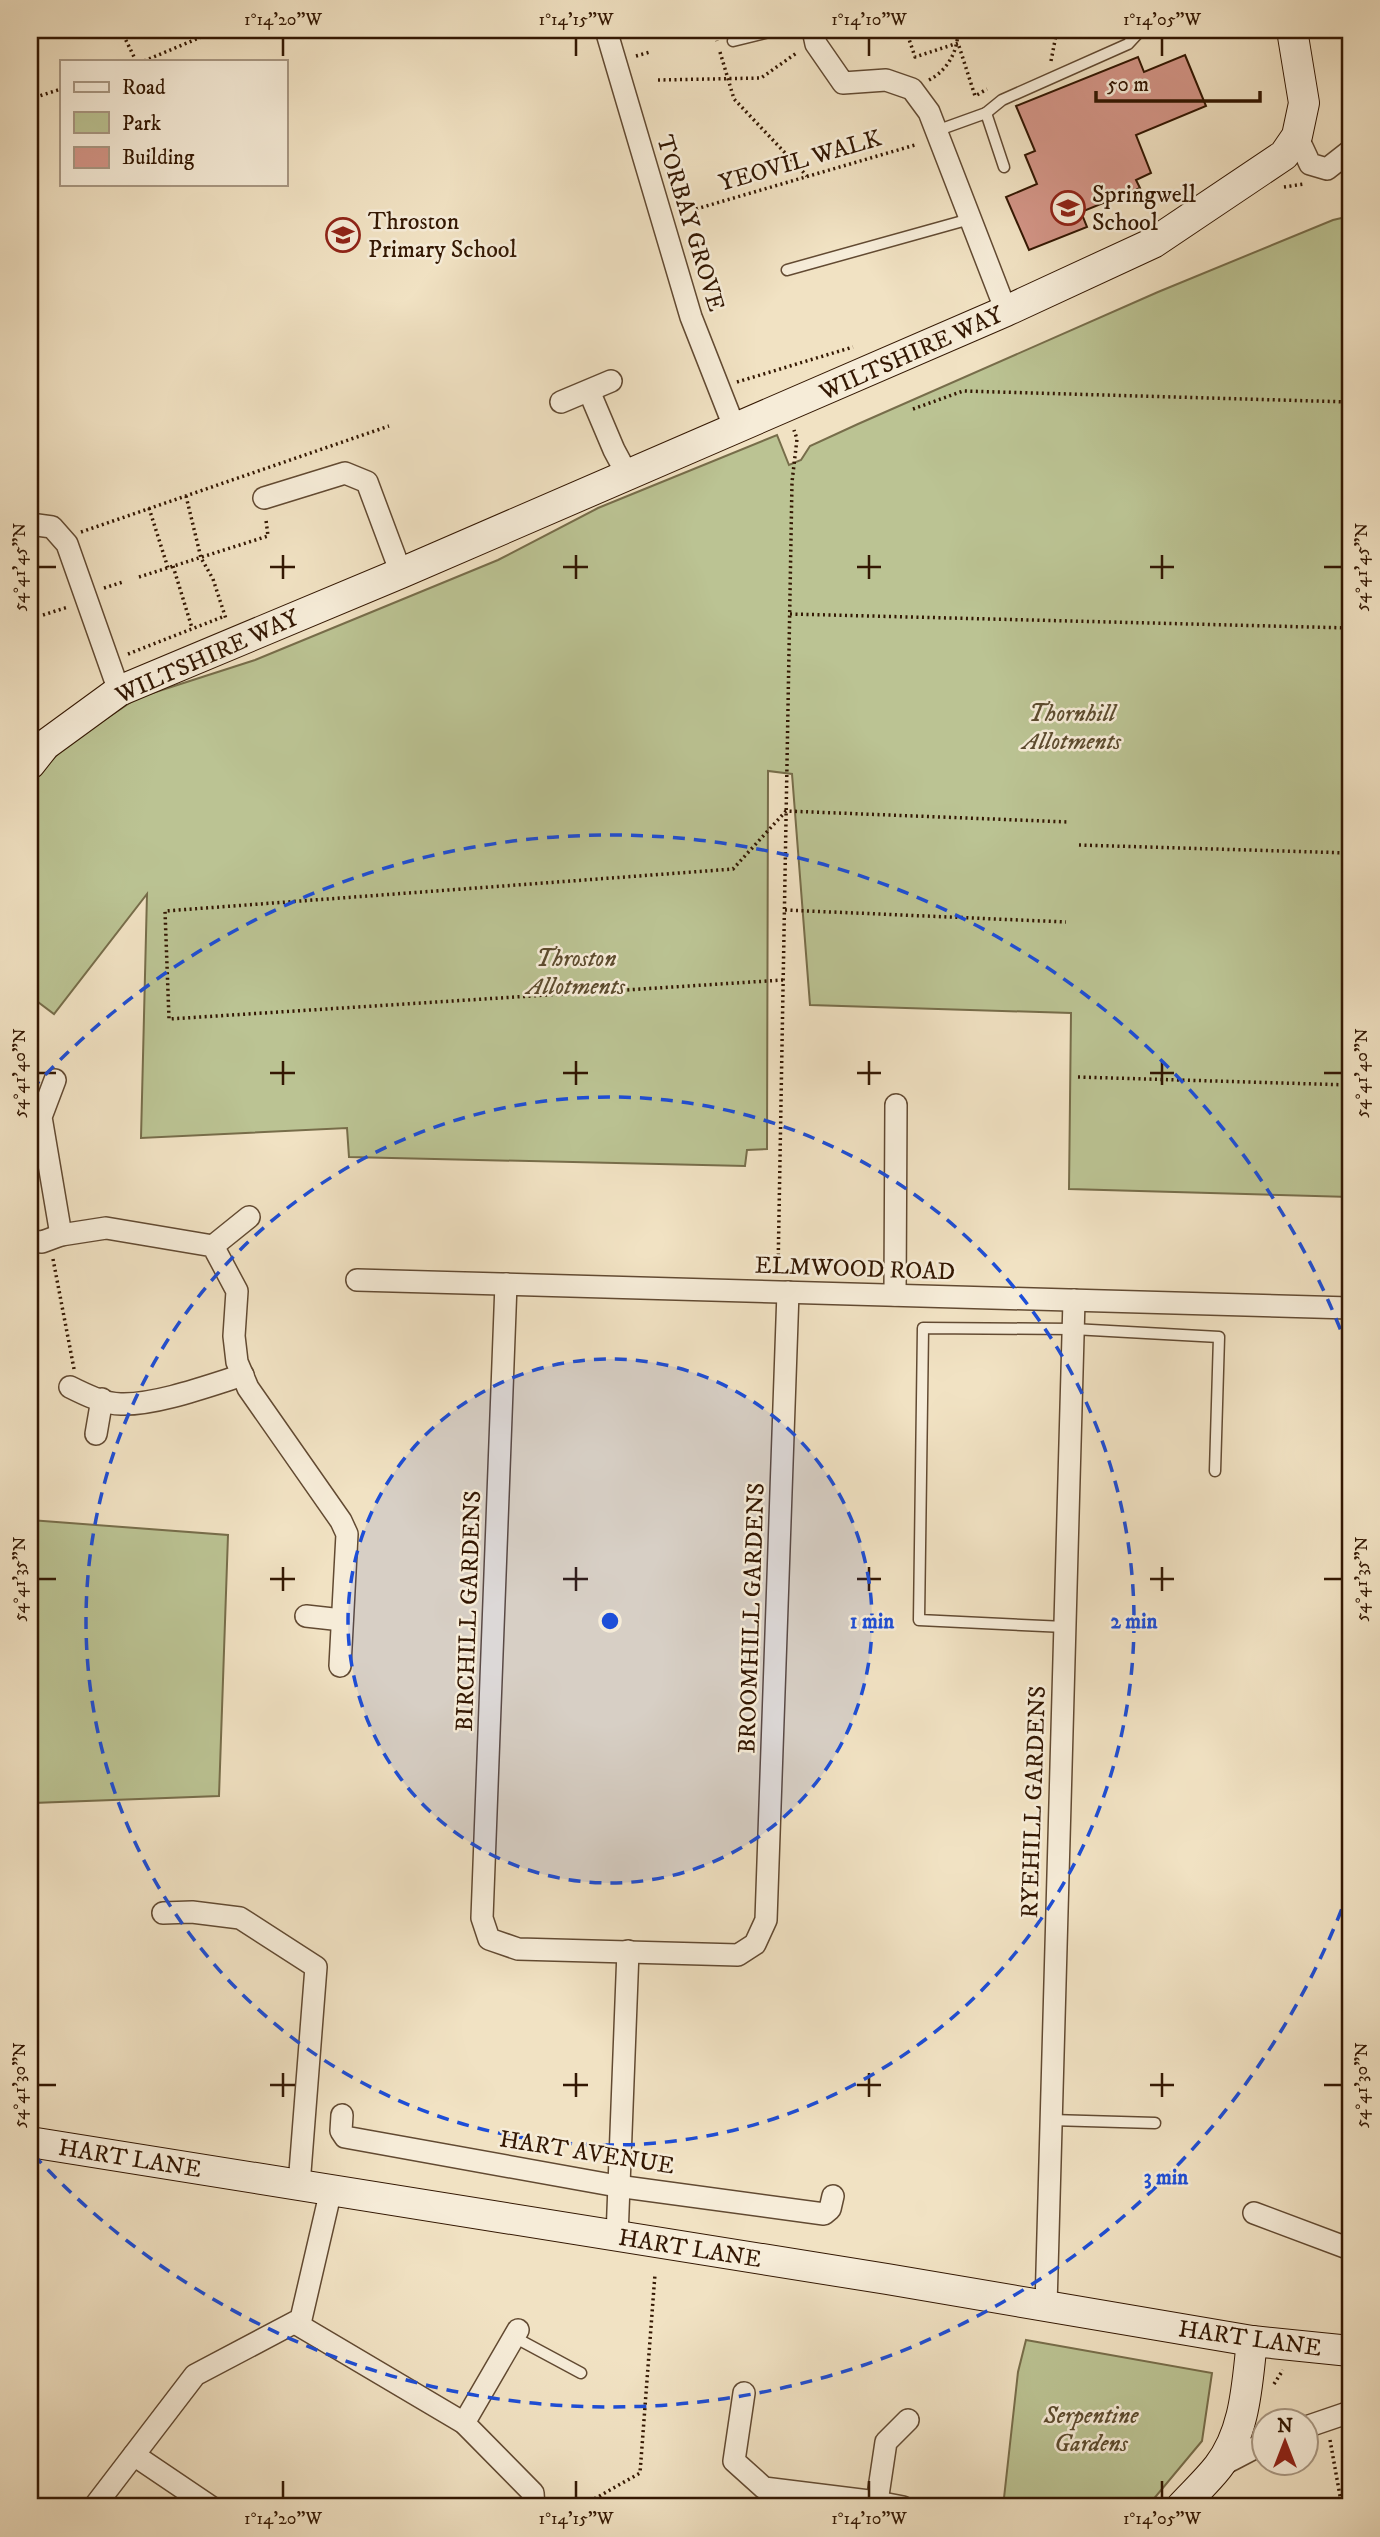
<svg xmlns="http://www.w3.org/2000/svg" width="1380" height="2537" font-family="'IM FELL DW Pica',serif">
<rect width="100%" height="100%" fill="#f1e2c3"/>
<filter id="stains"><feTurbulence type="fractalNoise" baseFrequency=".00286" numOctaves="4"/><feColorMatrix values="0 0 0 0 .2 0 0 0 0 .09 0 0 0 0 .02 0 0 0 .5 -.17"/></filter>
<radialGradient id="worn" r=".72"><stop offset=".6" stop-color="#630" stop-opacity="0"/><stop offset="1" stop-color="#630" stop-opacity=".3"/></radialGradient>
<g fill="#bbc393" stroke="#776d4a" stroke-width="2">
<path d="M1350,216V1197L1069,1189L1071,1013L810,1005L792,774L768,771L767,1149L747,1150L745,1166L349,1157L347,1128L141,1138L147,894L54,1014L30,996V784L64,747L137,698L255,660L498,560L598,508L777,435L789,465L801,460L810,446L858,424L1158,292L1333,220Z"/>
<path d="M30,1520L228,1535L219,1796L33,1803L30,1839Z"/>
<path d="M1026,2340L1212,2373L1202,2441L1147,2507H1003L1018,2372Z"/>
</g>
<path fill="#d39587" stroke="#331702" stroke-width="2" d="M1185,55L1206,106L1136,135L1151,173L1136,180L1140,188L1081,212L1087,227L1029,250L1006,197L1037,184L1025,155L1035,151L1016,106L1138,57L1144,72Z"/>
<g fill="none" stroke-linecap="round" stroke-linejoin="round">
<g stroke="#624a32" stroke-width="13">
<g id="lane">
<path d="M733,41L777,30"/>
<path d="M986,113L1002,100L1128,44L1141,30"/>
<path d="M936,131L986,113L1004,167"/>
<path d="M787,270L970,219"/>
<path d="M1065,1627L919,1620L923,1328L1073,1329L1219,1337L1215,1471"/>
<path d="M1051,2120L1155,2123"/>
<path d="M514,2337L581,2373"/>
</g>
</g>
<g stroke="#624a32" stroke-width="24">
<g id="street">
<path d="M606,30L691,317L735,429"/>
<path d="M813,30L816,44L843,83L886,80L912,89L929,112L1006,311"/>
<path d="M1297,136L1310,164L1327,169L1350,151"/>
<path d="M589,391L614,450L628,476"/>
<path d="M561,402L611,381"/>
<path d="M264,498L345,473L367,482L401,573"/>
<path d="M30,524L52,527L67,544L119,691"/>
<path d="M55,1080L41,1117L61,1235"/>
<path d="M30,1241L42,1242L61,1235L106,1228L213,1246L237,1291L234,1336L237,1362L248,1388L341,1521L347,1534L340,1666"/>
<path d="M213,1246L249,1217"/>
<path d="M357,1280L1350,1308"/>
<path d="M506,1284L482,1918L489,1939L518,1949L738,1955L755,1944L766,1920L788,1292"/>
<path d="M895,1295L896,1105"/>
<path d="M70,1387C84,1394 104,1404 121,1404C156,1405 208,1386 243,1375"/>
<path d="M96,1434L102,1399"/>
<path d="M306,1616L342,1620"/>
<path d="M163,1913L192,1912L240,1918L316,1967L299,2185"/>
<path d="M342,2115L341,2131L345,2137L617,2186L824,2214L830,2209L833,2196"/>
<path d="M1254,2213L1350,2249"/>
<path d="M617,2237L628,1951"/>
<path d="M1046,2306L1074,1300"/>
<path d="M295,2323L464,2423L533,2493L534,2507"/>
<path d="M744,2393L734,2461L764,2488L877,2502L903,2507"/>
<path d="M464,2423L518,2330"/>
<path d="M1306,2427L1350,2412"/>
<path d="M134,2455L211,2507"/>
<path d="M1220,2466L1264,2443"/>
<path d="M877,2502L886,2442L908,2420"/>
<path d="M94,2507L195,2375L301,2319L331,2190"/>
</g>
</g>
<g stroke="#331702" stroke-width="32">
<g id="secondary">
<path d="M30,764L45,745L119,691L401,573L1006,311L1153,243L1284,155L1297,136L1304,103L1292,30"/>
<path d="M30,2142L887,2279L1252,2341L1350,2351"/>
<path d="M1181,2507C1193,2494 1207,2481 1218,2467C1246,2431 1247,2383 1252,2341"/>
</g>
</g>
<g stroke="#331702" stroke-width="3.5" stroke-dasharray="2 3.5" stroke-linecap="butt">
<path d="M121,30L136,61"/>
<path d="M714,30L717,41"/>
<path d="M906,30L915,57L958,43L975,96L987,89"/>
<path d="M720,52L734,99L807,176"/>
<path d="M636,56L650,52"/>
<path d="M144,61L218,30"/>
<path d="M1051,61L1057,30"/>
<path d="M658,80L761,78L798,52"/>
<path d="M929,80C948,70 958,51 958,30"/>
<path d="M30,99L61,89"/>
<path d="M1284,187L1304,184"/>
<path d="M696,209L915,145"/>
<path d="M737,382L853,347"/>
<path d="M913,409L963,391L1350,402"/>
<path d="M186,496L201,558L213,579L226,619"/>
<path d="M149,508L168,568"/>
<path d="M81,532L389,426"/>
<path d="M173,566L192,628"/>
<path d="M139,577L268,536L266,520"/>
<path d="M104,588L123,582"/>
<path d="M790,614L1350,628"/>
<path d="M43,615L68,607"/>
<path d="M128,654L225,616"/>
<path d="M1079,845L1350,853"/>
<path d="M785,910L1066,922"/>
<path d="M783,980L169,1019L165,911L733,869L786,811L1069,822"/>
<path d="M1078,1077L1350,1085"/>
<path d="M53,1259L74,1369"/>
<path d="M778,1272L792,482L797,439L794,430"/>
<path d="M1274,2384L1283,2370"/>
<path d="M1330,2440L1342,2507"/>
<path d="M580,2507L640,2473L655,2274"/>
</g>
<use href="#lane" stroke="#f6ecd8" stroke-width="10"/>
<use href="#street" stroke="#f6ecd8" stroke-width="21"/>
<use href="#secondary" stroke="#f6ecd8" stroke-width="30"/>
</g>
<path fill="none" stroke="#331702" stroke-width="2.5" d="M283,38V56M576,38V56M869,38V56M1162,38V56M283,555V579M576,555V579M869,555V579M1162,555V579M38,567H56M270,567H295M563,567H588M857,567H881M1150,567H1174M1324,567H1342M283,1061V1085M576,1061V1085M869,1061V1085M1162,1061V1085M38,1073H56M270,1073H295M563,1073H588M857,1073H881M1150,1073H1174M1324,1073H1342M283,1567V1591M576,1567V1591M869,1567V1591M1162,1567V1591M38,1579H56M270,1579H295M563,1579H588M857,1579H881M1150,1579H1174M1324,1579H1342M283,2073V2097M576,2073V2097M869,2073V2097M1162,2073V2097M38,2085H56M270,2085H295M563,2085H588M857,2085H881M1150,2085H1174M1324,2085H1342M283,2481V2498M576,2481V2498M869,2481V2498M1162,2481V2498"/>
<circle cx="610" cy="1621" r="262" fill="#1d4ed8" fill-opacity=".12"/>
<g fill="none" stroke="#1d4ed8" stroke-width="3.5" stroke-dasharray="12 9">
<circle cx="610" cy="1621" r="262"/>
<circle cx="610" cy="1621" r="524"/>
<path d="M1349 1890A786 786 0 0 1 31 2152M31 1090A786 786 0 0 1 1349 1352"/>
</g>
<defs>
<g id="school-ring" transform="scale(1.75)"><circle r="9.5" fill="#f6ecd8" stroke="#8f2418" stroke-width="1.5"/><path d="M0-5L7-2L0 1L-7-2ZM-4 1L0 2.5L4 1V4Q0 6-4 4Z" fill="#8f2418"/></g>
</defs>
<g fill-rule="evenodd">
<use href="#school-ring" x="1068" y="208"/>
<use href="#school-ring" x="343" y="235"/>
</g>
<g text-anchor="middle" stroke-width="5" stroke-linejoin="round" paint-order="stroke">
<g font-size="24" fill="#331702" stroke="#f6ecd8">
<text transform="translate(800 160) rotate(-16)" y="8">YEOVIL WALK</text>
<text transform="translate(691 223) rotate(73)" y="8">TORBAY GROVE</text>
<text transform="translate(911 353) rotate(-24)" y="8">WILTSHIRE WAY</text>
<text transform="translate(207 656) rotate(-24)" y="8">WILTSHIRE WAY</text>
<text transform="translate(855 1268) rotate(2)" y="8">ELMWOOD ROAD</text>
<text transform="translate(468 1611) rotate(-88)" y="8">BIRCHILL GARDENS</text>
<text transform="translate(751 1618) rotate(-88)" y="8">BROOMHILL GARDENS</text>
<text transform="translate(1033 1802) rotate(-88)" y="8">RYEHILL GARDENS</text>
<text transform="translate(587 2152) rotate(9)" y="8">HART AVENUE</text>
<text transform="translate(130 2158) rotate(9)" y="8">HART LANE</text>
<text transform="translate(690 2248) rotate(9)" y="8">HART LANE</text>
<text transform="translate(1250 2338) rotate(8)" y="8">HART LANE</text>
</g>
<g font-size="24" fill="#331702" stroke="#f6ecd8" text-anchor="start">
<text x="1092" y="202">Springwell<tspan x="1092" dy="28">School</tspan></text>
<text x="368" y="229">Throston<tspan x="368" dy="28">Primary School</tspan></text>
</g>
<g font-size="24" font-style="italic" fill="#5c4b2e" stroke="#f6ecd8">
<text x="1072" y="721">Thornhill<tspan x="1072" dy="28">Allotments</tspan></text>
<text x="576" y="966">Throston<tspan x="576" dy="28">Allotments</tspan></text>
<text x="1091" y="2423">Serpentine<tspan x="1091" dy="28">Gardens</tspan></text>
</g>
</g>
<circle cx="610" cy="1621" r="10" fill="#1d4ed8" stroke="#f6ecd8" stroke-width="3.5"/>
<g font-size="21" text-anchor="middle" font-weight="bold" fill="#1d4ed8" stroke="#f6ecd8" stroke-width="5" stroke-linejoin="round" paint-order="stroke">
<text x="872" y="1628">1 min</text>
<text x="1134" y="1628">2 min</text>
<text x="1166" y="2184">3 min</text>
</g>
<rect width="1380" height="2537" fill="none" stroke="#f1e2c3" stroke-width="77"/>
<rect x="60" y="60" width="228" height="126" fill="#f6ecd8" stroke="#a89782" stroke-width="2"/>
<rect x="74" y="82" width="35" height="10" fill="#f6ecd8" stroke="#a89782" stroke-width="2"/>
<text x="122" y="94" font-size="21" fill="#331702">Road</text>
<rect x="74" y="112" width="35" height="21" fill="#bbc393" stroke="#a89782" stroke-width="2"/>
<text x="122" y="130" font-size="21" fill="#331702">Park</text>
<rect x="74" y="147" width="35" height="21" fill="#d39587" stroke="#a89782" stroke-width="2"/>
<text x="122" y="164" font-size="21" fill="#331702">Building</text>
<g transform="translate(1285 2442)"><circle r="33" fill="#f6ecd8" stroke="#a89782" stroke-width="2"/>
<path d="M0-5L12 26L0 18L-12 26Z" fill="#8f2418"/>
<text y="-10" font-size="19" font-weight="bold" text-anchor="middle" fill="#331702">N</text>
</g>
<path d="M1096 91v10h164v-10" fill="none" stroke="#331702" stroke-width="3.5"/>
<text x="1107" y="91" font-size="21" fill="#331702" stroke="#f6ecd8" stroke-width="5" paint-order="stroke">50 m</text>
<rect x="38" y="38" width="1304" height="2460" fill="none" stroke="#331702" stroke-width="2.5"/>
<g font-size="18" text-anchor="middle" fill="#331702">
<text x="283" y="25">1°14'20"W</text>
<text x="576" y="25">1°14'15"W</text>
<text x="869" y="25">1°14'10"W</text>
<text x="1162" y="25">1°14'05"W</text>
<text transform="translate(19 567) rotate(-90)" y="6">54°41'45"N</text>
<text transform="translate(1361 567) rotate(-90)" y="6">54°41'45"N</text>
<text transform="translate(19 1073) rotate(-90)" y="6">54°41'40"N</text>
<text transform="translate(1361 1073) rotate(-90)" y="6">54°41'40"N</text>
<text transform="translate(19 1579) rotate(-90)" y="6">54°41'35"N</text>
<text transform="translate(1361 1579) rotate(-90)" y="6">54°41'35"N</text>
<text transform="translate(19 2085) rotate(-90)" y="6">54°41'30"N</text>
<text transform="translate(1361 2085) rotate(-90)" y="6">54°41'30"N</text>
<text x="283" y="2524">1°14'20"W</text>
<text x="576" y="2524">1°14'15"W</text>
<text x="869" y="2524">1°14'10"W</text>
<text x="1162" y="2524">1°14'05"W</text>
</g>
<rect width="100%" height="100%" filter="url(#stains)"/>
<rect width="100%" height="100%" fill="url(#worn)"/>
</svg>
